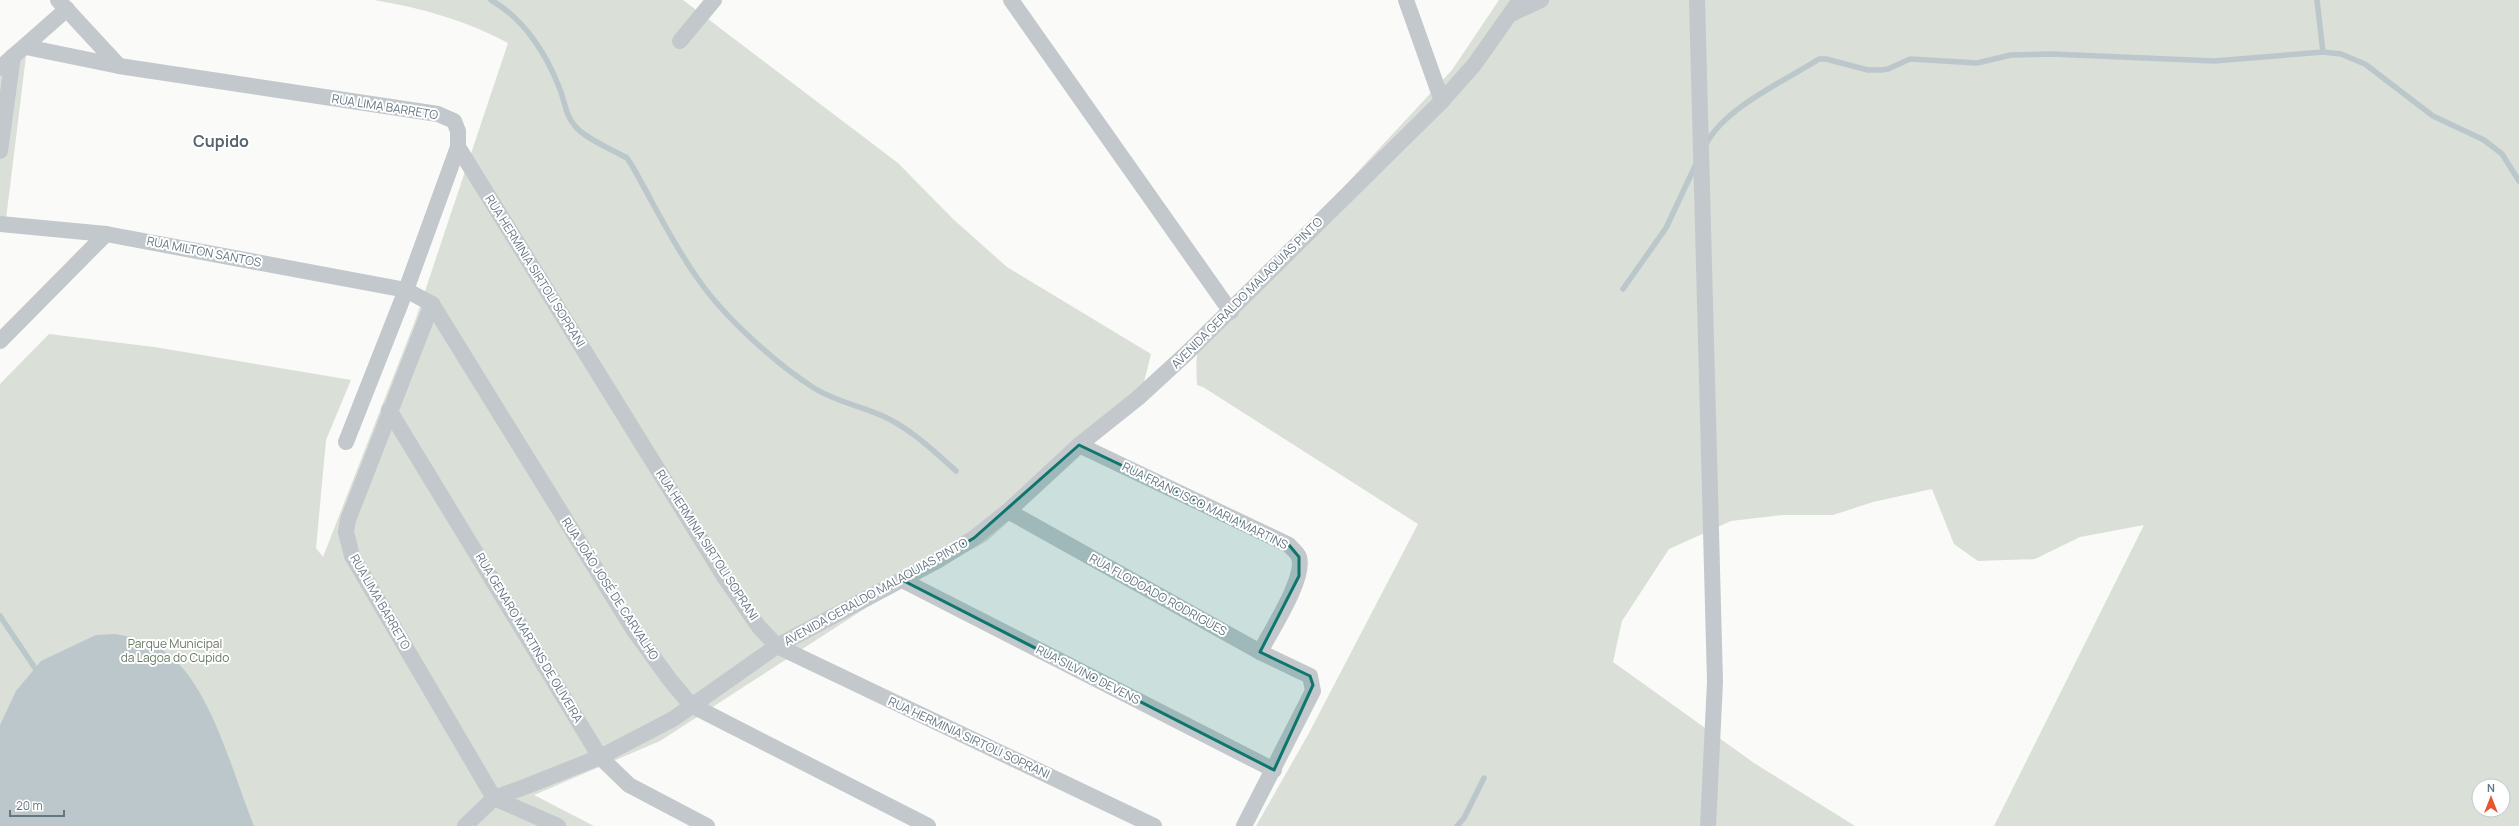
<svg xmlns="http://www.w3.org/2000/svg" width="2519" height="826" font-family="Manrope,sans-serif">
<rect width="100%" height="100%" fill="#fafaf8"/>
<g fill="#dadfd7" fill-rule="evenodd">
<path d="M374,0H683L898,163L953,219L1007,267L1151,354L1139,402L987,541L869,606L660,741L534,795L594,826H0V384L49,334L154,347L351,380L326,440L316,548L323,557L415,321L508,43C466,20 421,8 374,0Z"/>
<path d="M1499,0H2519V826H1994L2144,525L2080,537L2035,559L1978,561L1954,544L1932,489L1873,502L1833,515H1783L1731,521L1669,549L1622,621L1613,662L1754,763L1855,826H1256L1309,733L1418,524L1203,387L1197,385C1196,363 1194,341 1214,327L1452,70ZM2479,786H2503V810H2479Z"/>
<path d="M27,48L6,219H0V74Z"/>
</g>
<path fill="#bbc7cb" d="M115,634C132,637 150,641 164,651C210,682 233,775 254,826H0V725L16,691L41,661L96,635Z"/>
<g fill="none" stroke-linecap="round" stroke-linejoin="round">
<g stroke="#bbc7cb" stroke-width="5.5">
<path d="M491,0C523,18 546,53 559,87C565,101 565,115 575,126C584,138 613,150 627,158L631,164C653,202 672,243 698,279C724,317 775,363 814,388C838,403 863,406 887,418C913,431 935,452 956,471"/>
<path d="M2317,0L2323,52"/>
<path d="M1706,144C1725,107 1785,81 1819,59H1826L1868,70H1881L1888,69L1910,59L1977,63L2011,55L2052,54L2214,61L2323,52L2341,54L2365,64L2433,116L2484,140L2502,154L2519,181"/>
<path d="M1623,289L1666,228L1697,162"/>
<path d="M0,616L39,674"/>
<path d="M1457,826L1464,818L1484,778"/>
</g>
<g stroke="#c3c8cc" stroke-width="16">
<path d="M58,0L119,66"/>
<path d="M1011,0L1231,312"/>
<path d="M1406,0L1442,101"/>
<path d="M1697,0L1715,682L1708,826"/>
<path d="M1511,14L1541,0"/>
<path d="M680,41L714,0"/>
<path d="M26,47L119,66L438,114L454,121L458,131V147L406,290L346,442"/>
<path d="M0,68L67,9"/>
<path d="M458,147L725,578L759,627L777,646L1154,826"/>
<path d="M0,151L13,56"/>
<path d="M0,224L106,234L406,290L432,304"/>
<path d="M432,304L633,629L670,680L691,705L928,826"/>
<path d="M432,304L348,520L346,532L352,556L494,798L558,826"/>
<path d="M0,341L106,234"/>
<path d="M389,410L600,757L629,785L707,826"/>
<path d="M1079,445L1289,545C1292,549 1297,552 1299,557C1306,578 1270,632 1260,652"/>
<path d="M1008,511L1260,652L1310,676L1313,691L1244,826"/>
<path d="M902,580L1274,770"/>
<path d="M465,826L494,798L527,786L600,757L673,719L777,646L937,561L974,538L1008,511L1079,445L1138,398L1187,353L1442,101L1474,65L1520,0"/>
</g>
</g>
<path fill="#0f766e" fill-opacity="0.2" stroke="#0f766e" stroke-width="3" stroke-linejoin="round" d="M1079,445L1289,545L1299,557V576L1260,652L1310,676L1313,685L1274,770L902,580L974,538Z"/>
<g text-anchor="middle" stroke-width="4" stroke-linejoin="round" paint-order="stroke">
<g font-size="12" fill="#657683" stroke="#fff">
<text transform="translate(385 107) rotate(9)" y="4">RUA LIMA BARRETO</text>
<text transform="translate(204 252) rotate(11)" y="4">RUA MILTON SANTOS</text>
<text transform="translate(535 271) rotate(58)" y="4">RUA HERMINIA SIRTOLI SOPRANI</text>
<text transform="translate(1247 293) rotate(-45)" y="4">AVENIDA GERALDO MALAQUIAS PINTO</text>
<text transform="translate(1205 506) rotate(26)" y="4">RUA FRANCISCO MARIA MARTINS</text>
<text transform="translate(707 545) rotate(57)" y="4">RUA HERMINIA SIRTOLI SOPRANI</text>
<text transform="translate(610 589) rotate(57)" y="4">RUA JOÃO JOSÉ DE CARVALHO</text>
<text transform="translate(876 592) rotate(-29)" y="4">AVENIDA GERALDO MALAQUIAS PINTO</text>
<text transform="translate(1158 595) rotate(29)" y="4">RUA FLODOADO RODRIGUES</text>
<text transform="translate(380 602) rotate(60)" y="4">RUA LIMA BARRETO</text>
<text transform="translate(529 638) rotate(59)" y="4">RUA GENARO MARTINS DE OLIVEIRA</text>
<text transform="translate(1088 675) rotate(27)" y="4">RUA SILVINO DEVENS</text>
<text transform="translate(969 738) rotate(25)" y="4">RUA HERMINIA SIRTOLI SOPRANI</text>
</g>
<g font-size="12" fill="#687a64" stroke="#fff">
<text x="175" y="648">Parque Municipal<tspan x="175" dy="14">da Lagoa do Cupido</tspan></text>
</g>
<g font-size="16" font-weight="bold" fill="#57646e" stroke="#fff">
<text x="221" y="147">Cupido</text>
</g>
</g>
<g transform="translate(2491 798)"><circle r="19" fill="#ffffff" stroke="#c1c8cd"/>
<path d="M0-3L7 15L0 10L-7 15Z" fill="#e4572e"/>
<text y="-6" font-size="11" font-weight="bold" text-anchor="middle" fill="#657683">N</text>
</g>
<path d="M10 810v6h54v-6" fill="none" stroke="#657683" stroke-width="2"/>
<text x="16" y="810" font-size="12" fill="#657683" stroke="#ffffff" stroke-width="3" paint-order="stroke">20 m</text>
</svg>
